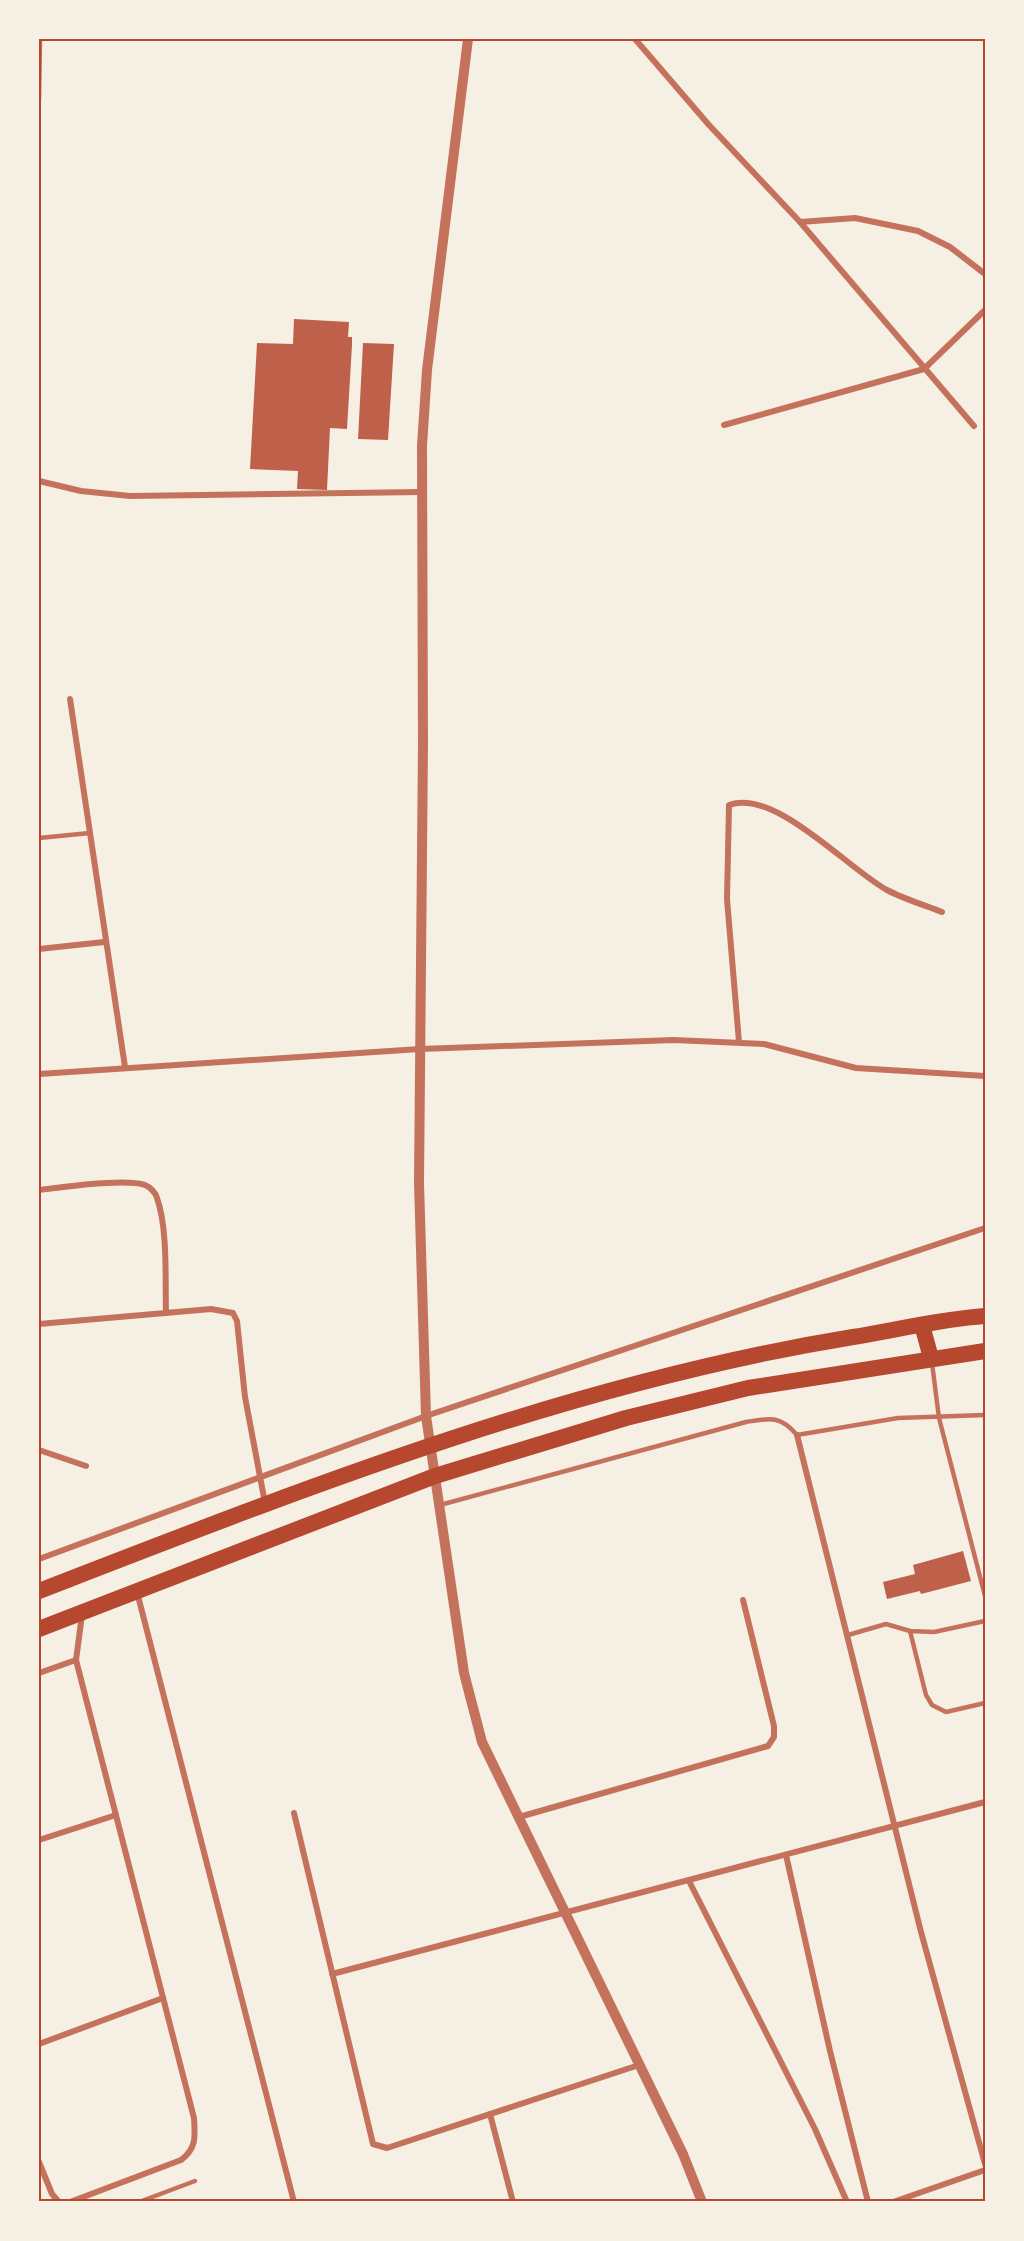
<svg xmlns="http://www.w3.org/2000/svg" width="1024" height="2241" font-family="Quicksand,sans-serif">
<rect width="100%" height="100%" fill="#f6efe4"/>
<g fill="#bf614a">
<path d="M294,319L349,322L348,337H352V345L347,429L330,428L327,490L297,489L298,471L250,469L257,343L293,344Z"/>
<path d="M363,343L394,344L388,440L358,439Z"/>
<path d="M963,1551L971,1581L921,1594L920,1591L887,1599L883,1582L915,1574L913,1565Z"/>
</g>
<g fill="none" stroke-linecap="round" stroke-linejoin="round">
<g stroke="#c5725c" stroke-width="4.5">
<path d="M39,99L40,39"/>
<path d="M39,838L90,833"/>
<path d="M932,1363L939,1418L985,1596"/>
<path d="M440,1505L746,1422C770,1418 780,1415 797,1435L898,1418L985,1415"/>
<path d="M910,1631L926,1695L932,1705L946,1712L985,1703"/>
<path d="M848,1635L886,1624L910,1631L934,1632L985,1621"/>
<path d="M139,2202L195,2181"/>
</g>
<g stroke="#c5725c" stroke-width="6">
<path d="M635,39L709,125L800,222L974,426"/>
<path d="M800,222L855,218L918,231L950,247L985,274"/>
<path d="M724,425L924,369L985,310"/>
<path d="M39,481L81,491L130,496L422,492"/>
<path d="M70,699L125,1067"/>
<path d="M39,949L104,942"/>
<path d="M739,1042L727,899L729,805C775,788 848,869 887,890C904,899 924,905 942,912"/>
<path d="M39,1074L420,1049L674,1040L764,1044L856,1068L985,1076"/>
<path d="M39,1190C61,1187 126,1178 145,1185C150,1187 156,1193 157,1198C168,1229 165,1279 166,1313"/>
<path d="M39,1324L211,1309L233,1313L237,1321L245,1397L265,1503"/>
<path d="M797,1435L921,1932L985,2164"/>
<path d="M39,1450L86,1466"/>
<path d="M39,1559L426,1416L985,1228"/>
<path d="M137,1592L294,2202"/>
<path d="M39,1673L76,1660"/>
<path d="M294,1813L373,2144L387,2148L639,2065"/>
<path d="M519,1817L768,1746L774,1737V1726L743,1600"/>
<path d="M39,1840L116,1815"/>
<path d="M786,1855L830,2051L868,2202"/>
<path d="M689,1881L815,2129L847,2202"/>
<path d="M332,1974L985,1802"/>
<path d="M39,2044L163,1998"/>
<path d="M490,2114L513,2202"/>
<path d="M39,2162L52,2194L59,2202"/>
<path d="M70,2202L181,2160C197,2148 195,2136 194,2118L76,1660L82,1615"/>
<path d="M893,2202L985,2170"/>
</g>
<path stroke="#c5725c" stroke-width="10" d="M468,39L427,370L422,446L423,744L419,1183L426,1416L464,1673L482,1742L683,2154L702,2202"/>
<g stroke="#b5482f" stroke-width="16">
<path d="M922,1325L931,1358"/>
<path d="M39,1591C305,1488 570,1383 853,1337C896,1330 941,1319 985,1316"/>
<path d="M39,1629L435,1476L626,1418L748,1388L985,1351"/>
</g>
</g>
<rect width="1024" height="2241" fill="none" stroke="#f6efe4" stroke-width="81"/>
<rect x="40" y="40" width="944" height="2160" fill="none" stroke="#b5482f" stroke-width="2"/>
</svg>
